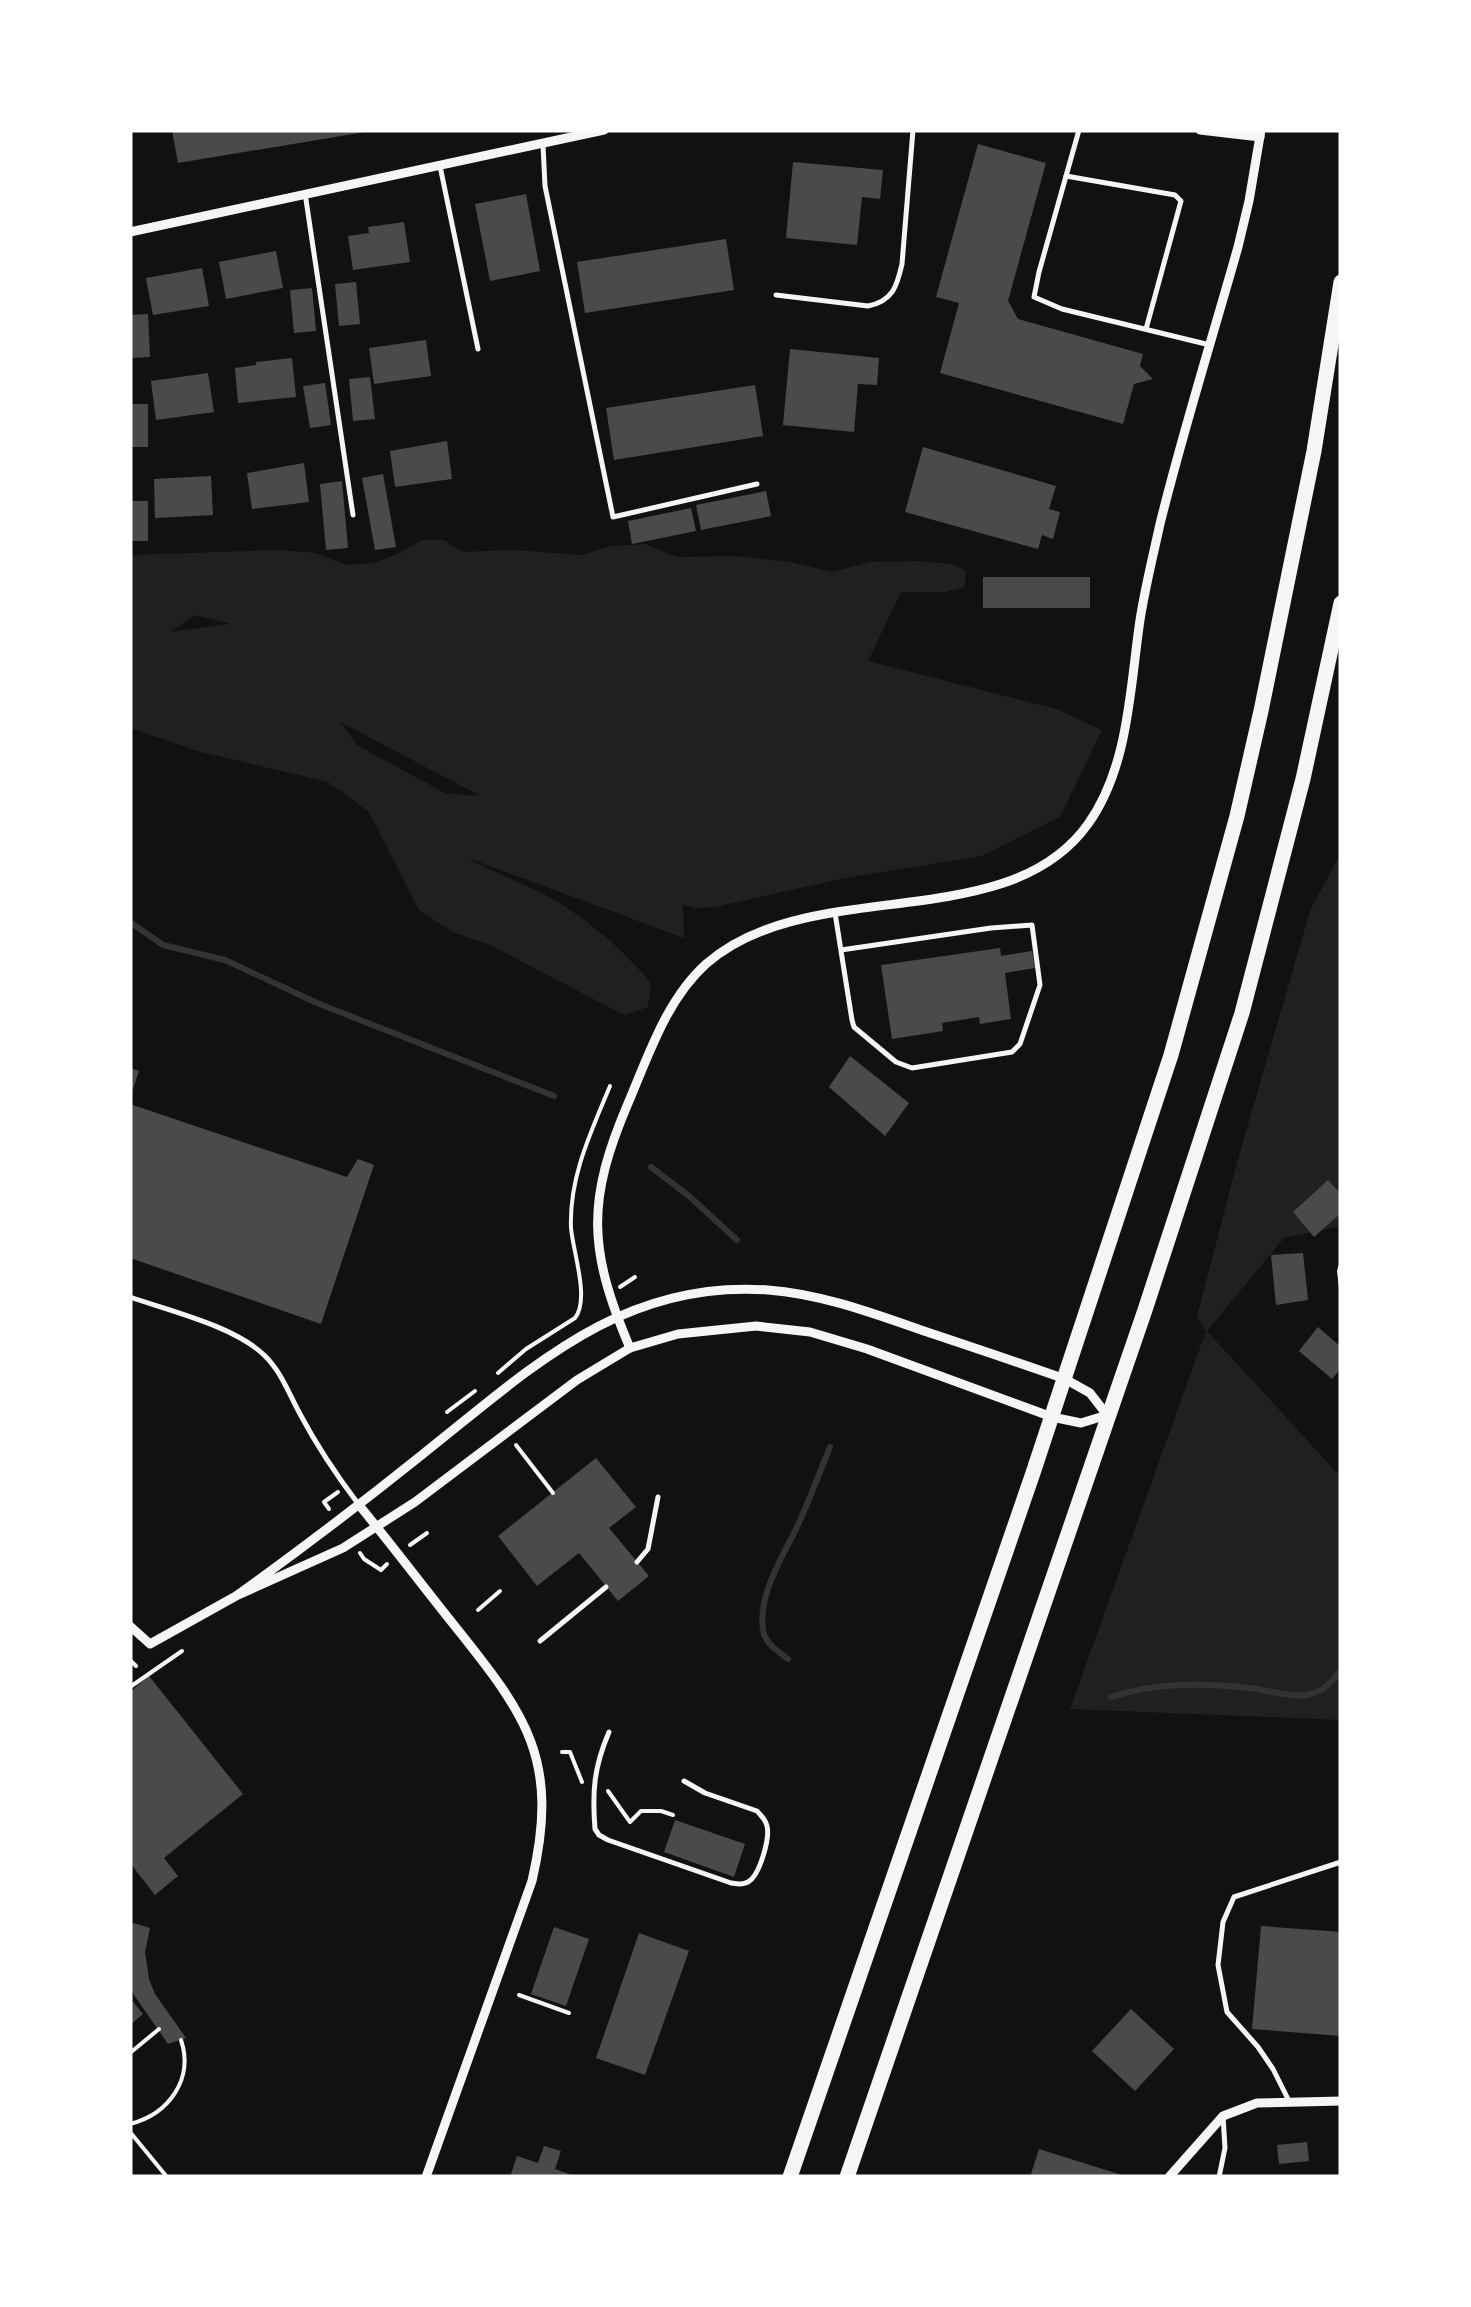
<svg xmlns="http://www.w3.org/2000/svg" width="1471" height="2307" font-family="'Alegreya Sans',sans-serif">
<rect width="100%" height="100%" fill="#111"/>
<g fill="#202020" fill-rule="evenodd">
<path d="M422,540H444L463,552L513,550L582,555L611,546L645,544L677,557L736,556L790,562L832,572L870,562L919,561L950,564L965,570V587L946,592H901L868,661L1056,709L1102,730L1060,817L982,856L845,878L715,907L693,908L683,904L684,938L468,858C492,873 522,882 547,896C586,917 622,949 651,983L648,1007L624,1015L490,945L453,932L419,910L369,812L328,782L201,752L130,728V555L280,550L316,553L346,565L374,563L402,552ZM195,615L229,623V624L170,632ZM340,722L477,794V796L445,793L357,745Z"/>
<path d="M1341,853V1226L1284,1238L1207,1331L1341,1477V1720L1070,1709L1206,1331L1197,1316L1240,1152L1311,908Z"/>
</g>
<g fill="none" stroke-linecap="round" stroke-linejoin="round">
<g stroke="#333" stroke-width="6">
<path d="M130,922L163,945L225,960L317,1003L554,1096"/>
<path d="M651,1167L689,1196L737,1240"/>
<path d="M788,1659C778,1651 765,1644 763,1630C758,1594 782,1558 797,1527C809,1501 819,1474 830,1447"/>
<path d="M1111,1697C1156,1682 1204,1683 1250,1688C1270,1690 1291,1699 1311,1694C1324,1691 1333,1680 1341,1670"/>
</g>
</g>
<g fill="#4a4a4a">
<path d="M172,130H365V132L178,163Z"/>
<path d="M978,144L1046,163L1008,301L1018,319L1143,354L1140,366L1153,379L1134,384L1123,424L940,373L959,303L936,297Z"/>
<path d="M793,162L883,170L880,199L862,197L857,245L786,238Z"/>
<path d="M526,194L540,271L490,281L475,204Z"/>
<path d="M404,222L410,262L353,270L348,236L369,233L368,227Z"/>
<path d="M726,239L734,290L585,313L577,262Z"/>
<path d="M276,251L283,288L226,299L219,262Z"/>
<path d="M202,268L209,306L153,315L146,278Z"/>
<path d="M356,282L360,324L339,326L335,284Z"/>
<path d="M312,288L316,331L294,333L290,290Z"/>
<path d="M148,314L150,357L130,358V315Z"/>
<path d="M426,340L431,376L374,384L369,348Z"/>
<path d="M790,349L879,358L877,385L858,384L854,432L783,425Z"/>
<path d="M292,358L296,397L238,403L235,368L256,365V362Z"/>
<path d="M208,373L214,412L156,420L151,381Z"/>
<path d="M370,377L375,419L353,421L349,379Z"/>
<path d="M325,383L331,425L310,428L303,386Z"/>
<path d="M755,385L763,436L614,460L606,408Z"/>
<rect x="130" y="404" width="18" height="43"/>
<path d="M447,441L452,479L395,487L390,451Z"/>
<path d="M923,447L1056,486L1049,509L1060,512L1053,539L1042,535L1038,549L905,512Z"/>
<path d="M304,463L309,502L252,509L247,473Z"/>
<path d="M383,474L396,547L375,550L362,478Z"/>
<path d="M211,476L213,515L155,518L154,479Z"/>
<path d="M342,481L348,548L326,550L320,484Z"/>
<path d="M766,491L771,516L701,530L696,505Z"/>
<rect x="130" y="501" width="18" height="40"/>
<path d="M691,508L696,531L632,544L628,521Z"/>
<rect x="983" y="577" width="107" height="31"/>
<path d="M1000,948L1001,956L1032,951L1035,968L1005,973L1011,1019L980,1024L979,1017L942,1023L943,1031L892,1039L881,965Z"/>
<path d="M850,1056L909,1103L885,1136L829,1087Z"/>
<path d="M130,1068L139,1071L131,1095H130Z"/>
<path d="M130,1104L347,1177L358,1159L374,1165L321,1324L130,1258Z"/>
<path d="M1328,1180L1341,1194V1213L1314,1237L1293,1212Z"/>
<path d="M1303,1253L1308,1300L1276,1305L1271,1255Z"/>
<path d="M1318,1327L1341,1347V1368L1332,1379L1299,1351Z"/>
<path d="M596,1458L636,1507L609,1528L649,1576L618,1601L579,1553L537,1586L498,1536Z"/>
<path d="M149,1676L243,1794L164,1858L178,1876L155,1895L130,1863V1692Z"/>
<path d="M675,1820L745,1844L734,1877L664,1852Z"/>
<path d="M130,1922L150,1928L145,1952L149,1979L155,1994L186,2038L168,2044L134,1995L130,1987Z"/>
<path d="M1261,1926L1341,1932V2036L1252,2029Z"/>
<path d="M554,1927L589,1939L566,2006L531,1994Z"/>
<path d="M639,1933L689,1951L645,2075L596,2058Z"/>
<path d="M130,1998L143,2014L130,2025Z"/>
<path d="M1131,2009L1174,2049L1135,2091L1092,2051Z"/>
<path d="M1307,2142L1309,2161L1279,2164L1277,2145Z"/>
<path d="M544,2146L561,2151L555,2169L577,2177H510L517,2156L538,2163Z"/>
<path d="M1039,2149L1125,2176V2177H1030Z"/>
</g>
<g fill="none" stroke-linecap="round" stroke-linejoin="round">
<g stroke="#f5f5f5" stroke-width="4">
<path d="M1341,1264L1339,1271L1341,1288"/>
<path d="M620,1287L635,1277"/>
<path d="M498,1373L526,1349L575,1318C590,1299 573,1252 571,1228C569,1177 591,1132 610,1086"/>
<path d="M447,1412L475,1391"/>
<path d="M516,1445L553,1493"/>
<path d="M329,1509L324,1502L338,1492"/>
<path d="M410,1545L427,1533"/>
<path d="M360,1553L364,1559L381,1570L387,1564"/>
<path d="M478,1610L500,1591"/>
<path d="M130,1660L136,1666"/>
<path d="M130,1687L182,1651"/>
<path d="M562,1752H570L582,1782"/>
<path d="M608,1791L630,1822L641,1811H661L673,1815"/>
<path d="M519,1995L569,2013"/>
<path d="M130,2053L159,2029"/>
<path d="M130,2124C169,2114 194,2079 181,2040"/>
<path d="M130,2132L167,2177"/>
</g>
<g stroke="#f5f5f5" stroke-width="5">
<path d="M1079,130L1039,272L1034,297L1062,309L1210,345"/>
<path d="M543,145L545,186L613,517L757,484"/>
<path d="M440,166L478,349"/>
<path d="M1066,176L1175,195L1181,201L1146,329"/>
<path d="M305,193L353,515"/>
<path d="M776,295L868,306C893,301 897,286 902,264L913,130"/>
<path d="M835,913L852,1020L854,1027L896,1062L912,1068L1012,1052L1020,1044L1040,985L1032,925L991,928L841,950"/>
<path d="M130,1297C170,1311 234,1326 264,1355C281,1371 289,1394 300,1414C317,1446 337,1476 359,1505"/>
<path d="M637,1562L648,1549L658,1497"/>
<path d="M540,1641L606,1587"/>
<path d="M609,1732C594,1767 592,1791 595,1829L599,1835L608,1840L731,1883C738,1884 742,1885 748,1882C760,1875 770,1838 767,1826C765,1818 762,1817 757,1811L705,1793L684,1781"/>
<path d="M1289,2101L1273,2069L1258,2047L1227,2012L1218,1965L1223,1922L1234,1897L1341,1862"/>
<path d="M1219,2177L1225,2148L1223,2116"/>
</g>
<g stroke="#f5f5f5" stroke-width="9">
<path d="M1200,130L1260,137"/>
<path d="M130,232L604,130"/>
<path d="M630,1348C588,1249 586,1201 629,1101C649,1054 667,999 706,964C810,873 1007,938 1088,824C1129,767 1130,687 1140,620C1145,588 1153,556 1160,524C1183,431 1212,339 1238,247L1249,201L1261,130"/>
<path d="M359,1505C391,1544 422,1585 454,1625C527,1716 560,1760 532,1881L426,2177"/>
<path d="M130,1626L150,1644L236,1596L343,1548L415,1502L577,1380L630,1348L678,1334L756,1326L810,1332L867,1349L1052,1417L1081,1423L1107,1415L1090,1393L1065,1379C1017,1362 969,1346 921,1330C872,1313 821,1294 768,1290C621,1279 529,1370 423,1454C362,1503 300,1550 236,1596"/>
<path d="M1169,2177L1223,2116L1257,2103L1341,2101"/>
</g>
<g stroke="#f5f5f5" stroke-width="15">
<path d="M790,2177L1033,1473L1171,1055L1237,816L1261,711L1314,451L1341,282"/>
<path d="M847,2177L1145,1310L1242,1013L1303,779L1341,603"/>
</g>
</g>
<rect width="1471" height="2307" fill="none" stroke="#ffffff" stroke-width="265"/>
</svg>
